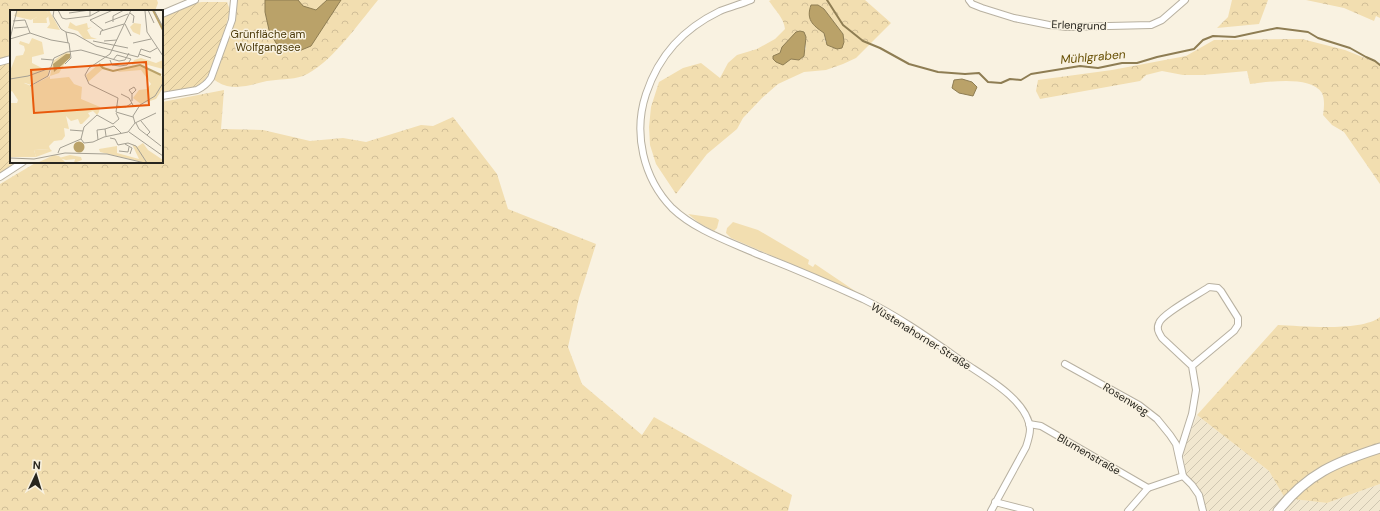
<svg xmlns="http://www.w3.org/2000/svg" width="1380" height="511" font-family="'DM Sans',sans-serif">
<defs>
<pattern id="industrial-furrows" width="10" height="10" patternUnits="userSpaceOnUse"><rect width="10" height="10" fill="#f1e7cf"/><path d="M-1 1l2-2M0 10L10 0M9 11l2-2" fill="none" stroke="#cfc6b1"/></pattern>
<pattern id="forest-crowns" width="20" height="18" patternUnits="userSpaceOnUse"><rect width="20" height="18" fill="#f2deb0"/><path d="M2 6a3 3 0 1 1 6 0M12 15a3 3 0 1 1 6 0" fill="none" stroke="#d0be97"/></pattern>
<pattern id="garden-furrows" width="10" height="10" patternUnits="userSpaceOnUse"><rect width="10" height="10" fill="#f2deb0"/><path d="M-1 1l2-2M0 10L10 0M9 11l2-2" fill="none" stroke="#d0be97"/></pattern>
</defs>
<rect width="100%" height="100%" fill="#f9f2e1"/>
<path fill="url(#industrial-furrows)" d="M1197,415L1269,471L1286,498L1327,503L1380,484V511H1207L1201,494L1186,474L1183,452Z"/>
<g fill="#f2deb0">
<path d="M688,214L716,218L719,220L717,228L714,231L699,223Z"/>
<path d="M733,222L758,230L809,260L808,264L813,267L815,264L858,293L731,238L726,233L727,228Z"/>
</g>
<g fill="url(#forest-crowns)" fill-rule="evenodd">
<path d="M0,0H157L158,3L155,11H11V59L0,62Z"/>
<path d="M234,0H378C358,24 331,64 303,76C291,80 279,79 267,81C254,84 238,90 224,85C220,84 215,80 211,78L232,20Z"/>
<path d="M771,0H865L891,23L856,58L843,64L826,70L804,72L778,84L762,98L743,118L737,129L707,154L676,194L656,164L650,145L649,127L651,107L659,82L683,68L701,63L720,78L728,63L737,55L757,49L775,39L785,29C784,18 775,10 769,1ZM824,9L843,34L844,42H825L824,33ZM804,32L806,37V49L795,58L791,59L786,63L776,62V55L780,53L782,50Z"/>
<path d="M1232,0H1268L1259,24L1217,28L1228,17Z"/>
<path d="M1306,0H1380V18L1376,16L1374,21L1344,8Z"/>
<path d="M1302,39L1345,50L1380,64V184L1344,132L1332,125L1323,115C1324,109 1325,99 1322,93C1311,75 1267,82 1250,84L1247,71L1203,75H1183L1162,71L1146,75L1140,81L1040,99L1036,91L1038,80L1112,70L1186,56L1214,40Z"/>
<path d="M224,90L221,129L263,130L310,141L343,138L366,142L421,125L433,126L453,117L497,174L508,209L596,244L579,298L568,347L582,384L642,435L654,417L792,495L788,511H0V184L37,162H162V102Z"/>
<path d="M1380,317V484L1327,503L1285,498L1269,471L1197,415L1278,325C1302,326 1361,332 1380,317Z"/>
</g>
<g fill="url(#garden-furrows)">
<path d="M202,2H227L230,10C226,26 213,79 198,86C188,92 174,93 162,95V16L188,4Z"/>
<path d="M11,62V162H18L0,174V65Z"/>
</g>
<g fill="#baa269" stroke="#8e7d53">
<path d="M265,0H298L303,6L316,10L327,0H341L311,46L299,51H287L276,43L269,30L265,12Z"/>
<path d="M811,5H818L824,9L843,34L844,42L842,48L837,49L827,45L824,33C812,25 806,19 811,5Z"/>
<path d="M800,31L804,32L806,37L804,56L799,60L791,59L783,65L776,62L773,59V56L780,53L782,47L796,32Z"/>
<path d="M962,79L972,82L977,87L973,96L959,93L952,88L954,80Z"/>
</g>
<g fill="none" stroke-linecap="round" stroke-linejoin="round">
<path stroke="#8e7d53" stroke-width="2" d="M827,0L843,25L863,41L880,48L909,64L938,72L965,74L979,73L988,82L1001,83L1010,79L1021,80L1031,74L1080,66L1098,68L1122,63H1137L1157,57L1194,49L1203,40L1213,36L1235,37L1277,28L1308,32L1318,38L1350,48L1366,57L1375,61L1380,65"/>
<g stroke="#b8b1a1" stroke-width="8">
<g id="street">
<path d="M751,0C741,4 730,7 720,11C683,29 659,55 646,94C633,133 643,178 672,208C695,230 728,241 757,254C793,268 828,283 863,299C900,317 933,341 966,364C987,378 1028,401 1030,429C1030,435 1028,441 1026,447L991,511"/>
<path d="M969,0L972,4L982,8L1014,18L1049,25L1067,27L1151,25L1162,20L1185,0"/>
<path d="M162,14L195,0"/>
<path d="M0,62L11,59"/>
<path d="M162,96L197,90C203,87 207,84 211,78L232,20L234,0"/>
<path d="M0,177L23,162"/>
<path d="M1065,364L1139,405L1157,419L1170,435L1176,444L1183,476L1192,485L1199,495L1203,511"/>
<path d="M1029,424L1041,426L1148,488"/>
<path d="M1179,455L1192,414L1196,390L1192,366L1162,338C1159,333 1156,329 1159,323C1162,314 1199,294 1209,287L1218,288L1221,291L1238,318V325L1234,331L1192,366"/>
<path d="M995,502L1030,511"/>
<path d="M1128,511L1148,488L1183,476"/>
</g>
</g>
<g stroke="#b8b1a1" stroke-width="11">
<path id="secondary" d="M1278,511C1307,474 1336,462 1380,448"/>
</g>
<use href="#street" stroke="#fff" stroke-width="6"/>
<use href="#secondary" stroke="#fff" stroke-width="9"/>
</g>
<g text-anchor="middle" stroke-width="3" stroke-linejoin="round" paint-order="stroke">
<g font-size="11" fill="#28261f" stroke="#f9f2e1">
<text transform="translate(1079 25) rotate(2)" y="4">Erlengrund</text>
<text transform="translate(921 336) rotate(32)" y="4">Wüstenahorner Straße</text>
<text transform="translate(1126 399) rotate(32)" y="4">Rosenweg</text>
<text transform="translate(1089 454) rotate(30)" y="4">Blumenstraße</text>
</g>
<g font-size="11" fill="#4b3a0a" stroke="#f9f2e1">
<text x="268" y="38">Grünfläche am<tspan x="268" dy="13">Wolfgangsee</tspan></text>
</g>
<g font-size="12" font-style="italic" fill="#674f03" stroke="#f9f2e1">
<text transform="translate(1093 57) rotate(-5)" y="4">Mühlgraben</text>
</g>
</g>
<g transform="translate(10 10)">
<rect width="153" height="153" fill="#f9f2e1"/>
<path d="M36,6L37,13H23V9L27,7ZM60,145L71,147L72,150L64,153L65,149L56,150L49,148Z" fill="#f2deb0"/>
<path d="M7,0H36L39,5L37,8L27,7L21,10L4,6ZM60,12L66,16L77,13L78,18L82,17L77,20L81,27L87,29H74L68,21L58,18ZM124,13L131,14L130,25L123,22L120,17ZM22,28L32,32L34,44L22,47V53L34,59L14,73L21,76L40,66L43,51L56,42L61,43L49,63L40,66V69L59,67L64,74L72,77L71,89L90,97L89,102L87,105L83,101L78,103L80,106L72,114H70L68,109L61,111L56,106L59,119L54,118L55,126L52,130L44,131L39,136L40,139L24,140L26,147H0V93H7L8,90L2,81L0,82V61L6,46L13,45L15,40L14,36L9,34L10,31L19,34ZM131,48L146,53L153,50V59L127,52L122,55L124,50ZM90,53L95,57L78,72L76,65ZM122,56L136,57L153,67V78L146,89L131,94L123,88L129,80L137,79L141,74L131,60L107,62ZM133,133L138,140L153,150V153H136L90,142L89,139L107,136V143L129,149L122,134L127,137ZM44,145L49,146L56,153H27Z" fill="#f2deb0"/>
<path d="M39,0L50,20L37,18L40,14L37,1ZM39,59L38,66L21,75L9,71V68ZM40,139L42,141L26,147L24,140Z" fill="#f2deb0"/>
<path d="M56,44H60V48L44,62L43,54ZM63.5 137a5.5 5.5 0 1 1 11 0a5.5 5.5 0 1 1-11 0Z" fill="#baa269"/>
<path fill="none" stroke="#baa269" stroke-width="2" d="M143,0L153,20M89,54L93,58L103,61L130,55L151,65"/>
<path fill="none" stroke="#a5a093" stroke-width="1" d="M44,0L43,6L51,19L56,22L58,33M48,0L52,8L56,9L80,6L91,0M138,0L144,13M144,0L153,17M135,1L137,22L153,46M59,3L80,0V6M120,3L124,6L123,13M3,11L15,10L20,23M103,12V6L114,0M95,13L118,4M115,14L121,26M4,18L17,17M93,20L80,10L103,0M56,22L65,24L86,36L128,47L131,39L140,42L147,38M90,25L91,21L114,14M0,29L20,23L41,30L59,33L61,48L55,54M0,29L7,0M83,31L118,38M94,31L107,30M123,33L141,29M129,44L141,48M31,49L43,50M100,50L102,55L110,56L117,55L121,49L107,45L103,50M0,69L18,66L40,58M20,76L38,66L44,48L57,42L71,40L109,51L115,50L119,43M111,84L119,88L124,97M122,91V84L119,80L124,77L126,80L122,84M106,96L116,97L122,93M106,102L108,88L79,74L75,65L79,58L100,44L121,0M106,102L123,107M131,111L140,122L137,125M125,113L123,106L130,95L145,86L153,73M125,113L146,103M126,113L129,119L151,136M103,114L109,109L106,103M60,120L73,121M119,122L153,146M96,126L95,119L104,116L111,123M100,128L105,129L108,135L118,133L126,136L137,153M71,129L74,133L83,132L94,127L118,122L125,113M71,129L74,117L87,105L103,114M88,130L87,120L95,119M115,134L122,138L120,144M109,141L118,142L119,137M48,143L50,138L71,129M0,148L24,149L55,143L97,144L135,153"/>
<path fill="#e8590c" fill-opacity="0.15" stroke="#e8590c" stroke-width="2" d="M136,52L139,95L24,103L21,60Z"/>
<rect width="153" height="153" fill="none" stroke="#28261f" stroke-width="2"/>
</g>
<g transform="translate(36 475) rotate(4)" stroke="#f9f2e1" stroke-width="3" paint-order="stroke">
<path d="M0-3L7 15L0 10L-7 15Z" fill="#28261f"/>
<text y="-6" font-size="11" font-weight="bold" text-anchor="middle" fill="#28261f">N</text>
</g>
</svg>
